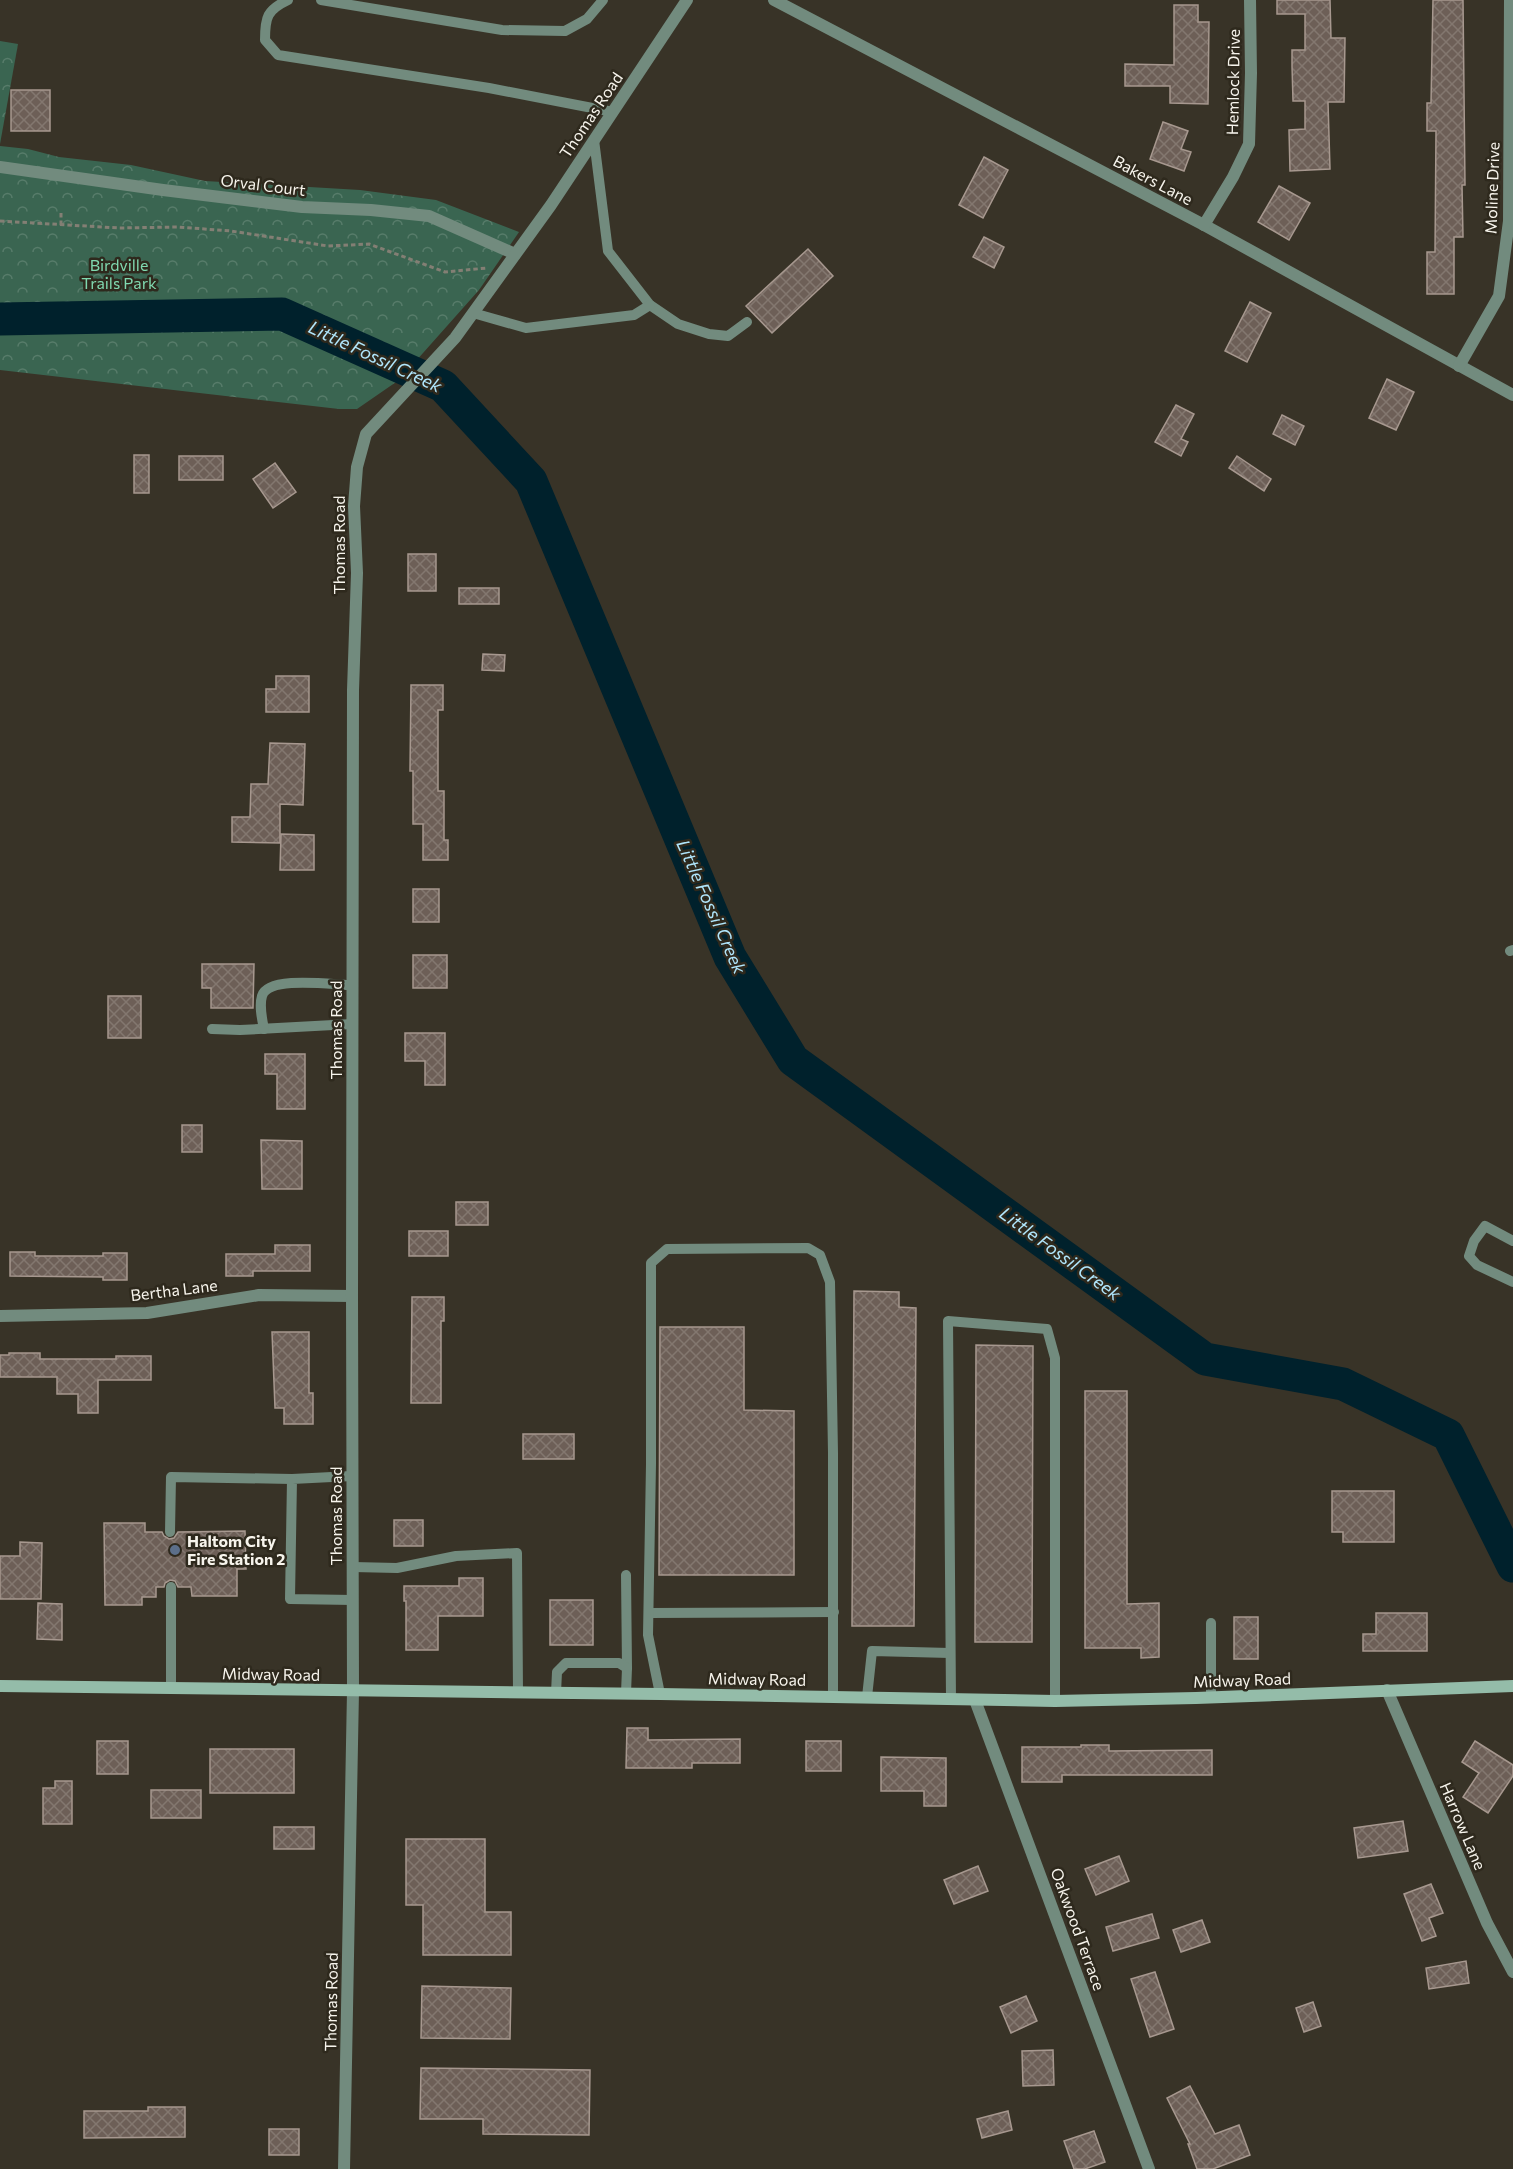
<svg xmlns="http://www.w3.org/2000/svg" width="1513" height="2169" font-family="Commissioner,sans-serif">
<defs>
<pattern id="forest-crowns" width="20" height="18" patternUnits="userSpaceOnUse" patternTransform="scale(1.5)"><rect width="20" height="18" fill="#3a6551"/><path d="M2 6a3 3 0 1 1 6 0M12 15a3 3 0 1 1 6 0" fill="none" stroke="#577c6a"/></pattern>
<pattern id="building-cross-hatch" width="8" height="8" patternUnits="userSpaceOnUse" patternTransform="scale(1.5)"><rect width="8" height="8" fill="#6d5f57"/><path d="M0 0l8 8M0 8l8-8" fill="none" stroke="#83776f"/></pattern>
</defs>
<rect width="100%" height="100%" fill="#383327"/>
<g fill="url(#forest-crowns)">
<path d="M0,41L18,44L0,144Z"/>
<path d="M0,146L28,149L59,157L131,165L205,181L360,190L436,200L519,232L479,290L399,380L357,409H339L0,370Z"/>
</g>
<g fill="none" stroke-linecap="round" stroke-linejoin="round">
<path stroke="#00212c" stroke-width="33" d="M0,319L282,314L443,386L531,481L730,957L793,1060L1205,1359L1343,1384L1448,1435L1513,1566"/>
</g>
<g fill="url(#building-cross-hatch)" stroke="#a7988f" stroke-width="1.5">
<path d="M1277,0H1330L1331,38H1345L1344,102H1328L1330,169L1290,171L1289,130L1305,129V101H1293L1292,66V50H1305V14H1277Z"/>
<path d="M1433,0H1463L1465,185H1462L1463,237H1454V294H1427V252H1435L1436,131H1427V103H1431Z"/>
<path d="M1174,5H1198V22H1209L1208,104L1170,103V86H1125V64L1174,65Z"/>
<rect x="11" y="90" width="39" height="41"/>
<path d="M1163,122L1188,131L1181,149L1191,152L1184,171L1150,159Z"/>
<path d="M984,157L1008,170L983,218L959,205Z"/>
<path d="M1279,186L1310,203L1289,240L1258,222Z"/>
<path d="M984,237L1004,247L994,268L973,257Z"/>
<path d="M808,249L833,276L772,333L746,306Z"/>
<path d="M1250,302L1271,313L1247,362L1225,351Z"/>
<path d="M1387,379L1414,392L1396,430L1369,418Z"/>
<path d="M1176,405L1194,414L1181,439L1188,442L1181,456L1155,442Z"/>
<path d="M1282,415L1304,426L1295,445L1273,434Z"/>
<rect x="134" y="455" width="15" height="38"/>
<rect x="179" y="456" width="44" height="24"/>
<path d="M1237,456L1271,479L1264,491L1229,468Z"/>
<path d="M275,463L296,492L273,508L253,479Z"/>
<rect x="408" y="554" width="28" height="37"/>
<rect x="459" y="588" width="40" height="16"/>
<path d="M483,654L505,655L504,671L482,670Z"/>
<path d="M276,676H309V712H266V689H276Z"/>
<path d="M411,685H443V710H438V791H444V840H448V860H423V824H413V771H410Z"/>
<path d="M270,743L305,744L303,805L280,804V843L232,842V817H250L251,784H268Z"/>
<path d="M281,834L314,835V870H280Z"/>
<rect x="413" y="889" width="26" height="33"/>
<rect x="413" y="955" width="34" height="33"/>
<path d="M202,964H254L253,1008H211V988H202Z"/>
<rect x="108" y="996" width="33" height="42"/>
<path d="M405,1033H445V1085H425V1061H405Z"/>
<path d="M265,1054H305V1109H277V1074H265Z"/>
<rect x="182" y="1125" width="20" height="27"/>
<path d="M261,1140L302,1141V1189H262Z"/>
<rect x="456" y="1202" width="32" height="23"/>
<rect x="409" y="1231" width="39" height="25"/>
<path d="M275,1245H310V1271H253V1276H226V1254H275Z"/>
<path d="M10,1252H35V1256H103V1253H127V1280H103V1277L10,1276Z"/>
<path d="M854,1291L899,1292V1307L916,1308L914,1626H852Z"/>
<path d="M412,1297H444V1321H441V1403H411Z"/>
<path d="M660,1327H744V1410L794,1411V1575H659Z"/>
<path d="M272,1332H309V1393H313V1424H284V1408H275Z"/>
<path d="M976,1345L1033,1346L1032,1642H975Z"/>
<path d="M9,1353H40V1359H116V1356H151V1380H98V1413H78V1394H57V1377H0V1355H9Z"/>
<path d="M1085,1391H1127V1604L1159,1603V1657L1141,1658V1648H1085Z"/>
<rect x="523" y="1434" width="51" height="25"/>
<path d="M1332,1491H1394V1542H1343V1532H1332Z"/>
<rect x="394" y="1520" width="29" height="26"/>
<path d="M104,1523H145V1532H162L164,1536L169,1539L174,1538L178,1532L245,1531L246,1569H237V1596H192L191,1587H178L175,1581L170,1580L165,1583L164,1587H156V1597H142V1605H105Z"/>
<path d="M20,1542L42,1543L41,1599H0V1556H20Z"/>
<path d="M459,1578H483V1616H438V1650H406V1601H404V1586H459Z"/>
<rect x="550" y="1600" width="43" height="45"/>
<path d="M38,1603L62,1604V1640L37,1639Z"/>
<path d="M1376,1613H1427V1651H1363V1634H1376Z"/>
<rect x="1234" y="1617" width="24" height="42"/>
<path d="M627,1728H648V1740L740,1739V1763H692V1768H626Z"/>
<rect x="97" y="1741" width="31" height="33"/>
<rect x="806" y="1741" width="35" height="30"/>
<path d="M1475,1741L1513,1765V1776L1488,1813L1463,1797L1479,1773L1462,1762Z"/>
<path d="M1081,1745H1109V1751L1212,1750V1775H1062V1782H1022V1747H1081Z"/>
<rect x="210" y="1749" width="84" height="44"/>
<path d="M881,1757L946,1758V1806H924V1791H881Z"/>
<path d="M55,1781H72V1824H43V1788H55Z"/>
<rect x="151" y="1790" width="50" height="28"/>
<path d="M1403,1821L1408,1851L1358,1858L1354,1828Z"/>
<rect x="274" y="1827" width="40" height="22"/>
<path d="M406,1839H485V1912H511V1955H423V1905H406Z"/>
<path d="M1119,1856L1129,1881L1096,1895L1085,1869Z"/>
<path d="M978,1866L988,1891L954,1904L944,1880Z"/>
<path d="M1431,1884L1443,1913L1429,1918L1436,1936L1422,1941L1404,1894Z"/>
<path d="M1152,1914L1159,1938L1113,1951L1106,1927Z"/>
<path d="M1202,1920L1210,1942L1181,1952L1173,1930Z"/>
<path d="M1466,1961L1469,1983L1429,1989L1426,1968Z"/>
<path d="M1155,1972L1174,2029L1150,2037L1131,1979Z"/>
<path d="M422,1986L511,1988L510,2039L421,2038Z"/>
<path d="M1026,1996L1037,2021L1011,2033L1000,2007Z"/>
<path d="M1313,2002L1321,2026L1304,2032L1296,2008Z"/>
<path d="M1053,2050L1054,2085L1023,2086L1022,2051Z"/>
<path d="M421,2068L590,2070L589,2135L483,2134V2119H420Z"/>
<path d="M1190,2086L1215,2134L1239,2125L1250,2155L1213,2169H1197L1188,2144H1190L1167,2098Z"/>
<path d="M148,2107H185V2137L84,2138V2111H148Z"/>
<path d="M1008,2111L1012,2130L982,2138L977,2119Z"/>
<rect x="269" y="2129" width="30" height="26"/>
<path d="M1094,2131L1105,2162L1085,2169H1074L1064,2141Z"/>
</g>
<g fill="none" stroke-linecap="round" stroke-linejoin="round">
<g stroke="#837f74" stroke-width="3" stroke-dasharray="4.5 3" stroke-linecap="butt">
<path d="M0,221L119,228L178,227L231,231L328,246L369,244L445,272L487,268"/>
<path d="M61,225V210"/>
</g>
<g stroke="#728b7e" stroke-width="10">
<path d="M288,0C267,10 265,17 265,40L278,55L489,88L613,112"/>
<path d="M321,0L502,30L565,31L587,19L603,0"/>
<path d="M594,140L608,251L650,305L678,324L709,334L728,336L747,322"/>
<path d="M473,313L526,328L634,315L650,305"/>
<path d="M1510,951L1513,950"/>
<path d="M212,1029L240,1030L352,1024"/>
<path d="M264,1029C262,1019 259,1006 262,996C268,975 334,985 352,985"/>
<path d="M1513,1241L1485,1226L1474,1241L1469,1256L1477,1265L1513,1282"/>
<path d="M352,1476L292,1479L290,1599L353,1600"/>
<path d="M170,1532L171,1477L292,1479"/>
<path d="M353,1567L397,1568L456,1556L517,1553L518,1693"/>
<path d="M626,1575L627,1668"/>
<path d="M171,1587V1689"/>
<path d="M649,1613L834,1612"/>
<path d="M1211,1623V1698"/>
<path d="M556,1693L557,1672L566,1663H619L627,1668L626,1693"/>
<path d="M660,1694L648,1635L651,1464V1263L667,1249L808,1248L820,1255L830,1282L833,1453V1697"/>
<path d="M867,1697L872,1651L950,1653"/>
<path d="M951,1699L948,1321L1047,1329L1055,1358V1701"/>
</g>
<g stroke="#728b7e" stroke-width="12">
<path d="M774,0L1204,225L1513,395"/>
<path d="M0,167L163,190L302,207L371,210L429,216L515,254"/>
<path d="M1204,225L1233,177L1249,144L1251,73L1250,0"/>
<path d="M1459,366L1499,296L1509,221L1510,0"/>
<path d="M0,1316L147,1313L259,1295L352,1296"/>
<path d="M1387,1690L1487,1923L1513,1972"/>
<path d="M975,1700L1149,2169"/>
<path d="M344,2169L353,1691L352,1296L353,690L357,573L354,506L357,467L366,434L455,338L551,205L687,0"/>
</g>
<path stroke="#94bca9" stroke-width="12" d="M0,1686L660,1694L1055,1701L1196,1698L1513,1686"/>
</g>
<circle fill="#5c6f8a" stroke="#2e291d" stroke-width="2" cx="175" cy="1550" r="6"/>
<g text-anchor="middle" stroke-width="5" stroke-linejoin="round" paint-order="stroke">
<g font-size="16" fill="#f7f4ec" stroke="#2e291d">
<text transform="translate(1233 82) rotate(-89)" y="6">Hemlock Drive</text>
<text transform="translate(591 115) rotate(-56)" y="6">Thomas Road</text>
<text transform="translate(1153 180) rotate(28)" y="6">Bakers Lane</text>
<text transform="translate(263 185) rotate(7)" y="6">Orval Court</text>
<text transform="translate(1492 188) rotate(-88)" y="6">Moline Drive</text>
<text transform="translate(339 545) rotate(-90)" y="6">Thomas Road</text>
<text transform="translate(336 1030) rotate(-90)" y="6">Thomas Road</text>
<text transform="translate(174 1290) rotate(-7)" y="6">Bertha Lane</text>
<text transform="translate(336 1516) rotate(-90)" y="6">Thomas Road</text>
<text transform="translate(271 1674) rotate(1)" y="6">Midway Road</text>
<text transform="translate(757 1679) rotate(1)" y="6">Midway Road</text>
<text transform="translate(1242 1680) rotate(-2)" y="6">Midway Road</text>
<text transform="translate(1463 1826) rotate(67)" y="6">Harrow Lane</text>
<text transform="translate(1078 1929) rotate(70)" y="6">Oakwood Terrace</text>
<text transform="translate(331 2002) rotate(-89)" y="6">Thomas Road</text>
</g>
<g font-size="16" fill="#80d9b0" stroke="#2e291d">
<text x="119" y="271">Birdville<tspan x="119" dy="18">Trails Park</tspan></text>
</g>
<g font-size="16" font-weight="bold" fill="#f7f4ec" stroke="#2e291d" text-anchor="start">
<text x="187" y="1547">Haltom City<tspan x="187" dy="18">Fire Station 2</tspan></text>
</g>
<g font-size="18" font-style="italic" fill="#b0e6fc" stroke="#2e291d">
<text transform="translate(375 357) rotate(25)" y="6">Little Fossil Creek</text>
<text transform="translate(711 907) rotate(66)" y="6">Little Fossil Creek</text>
<text transform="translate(1060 1254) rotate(36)" y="6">Little Fossil Creek</text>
</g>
</g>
</svg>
